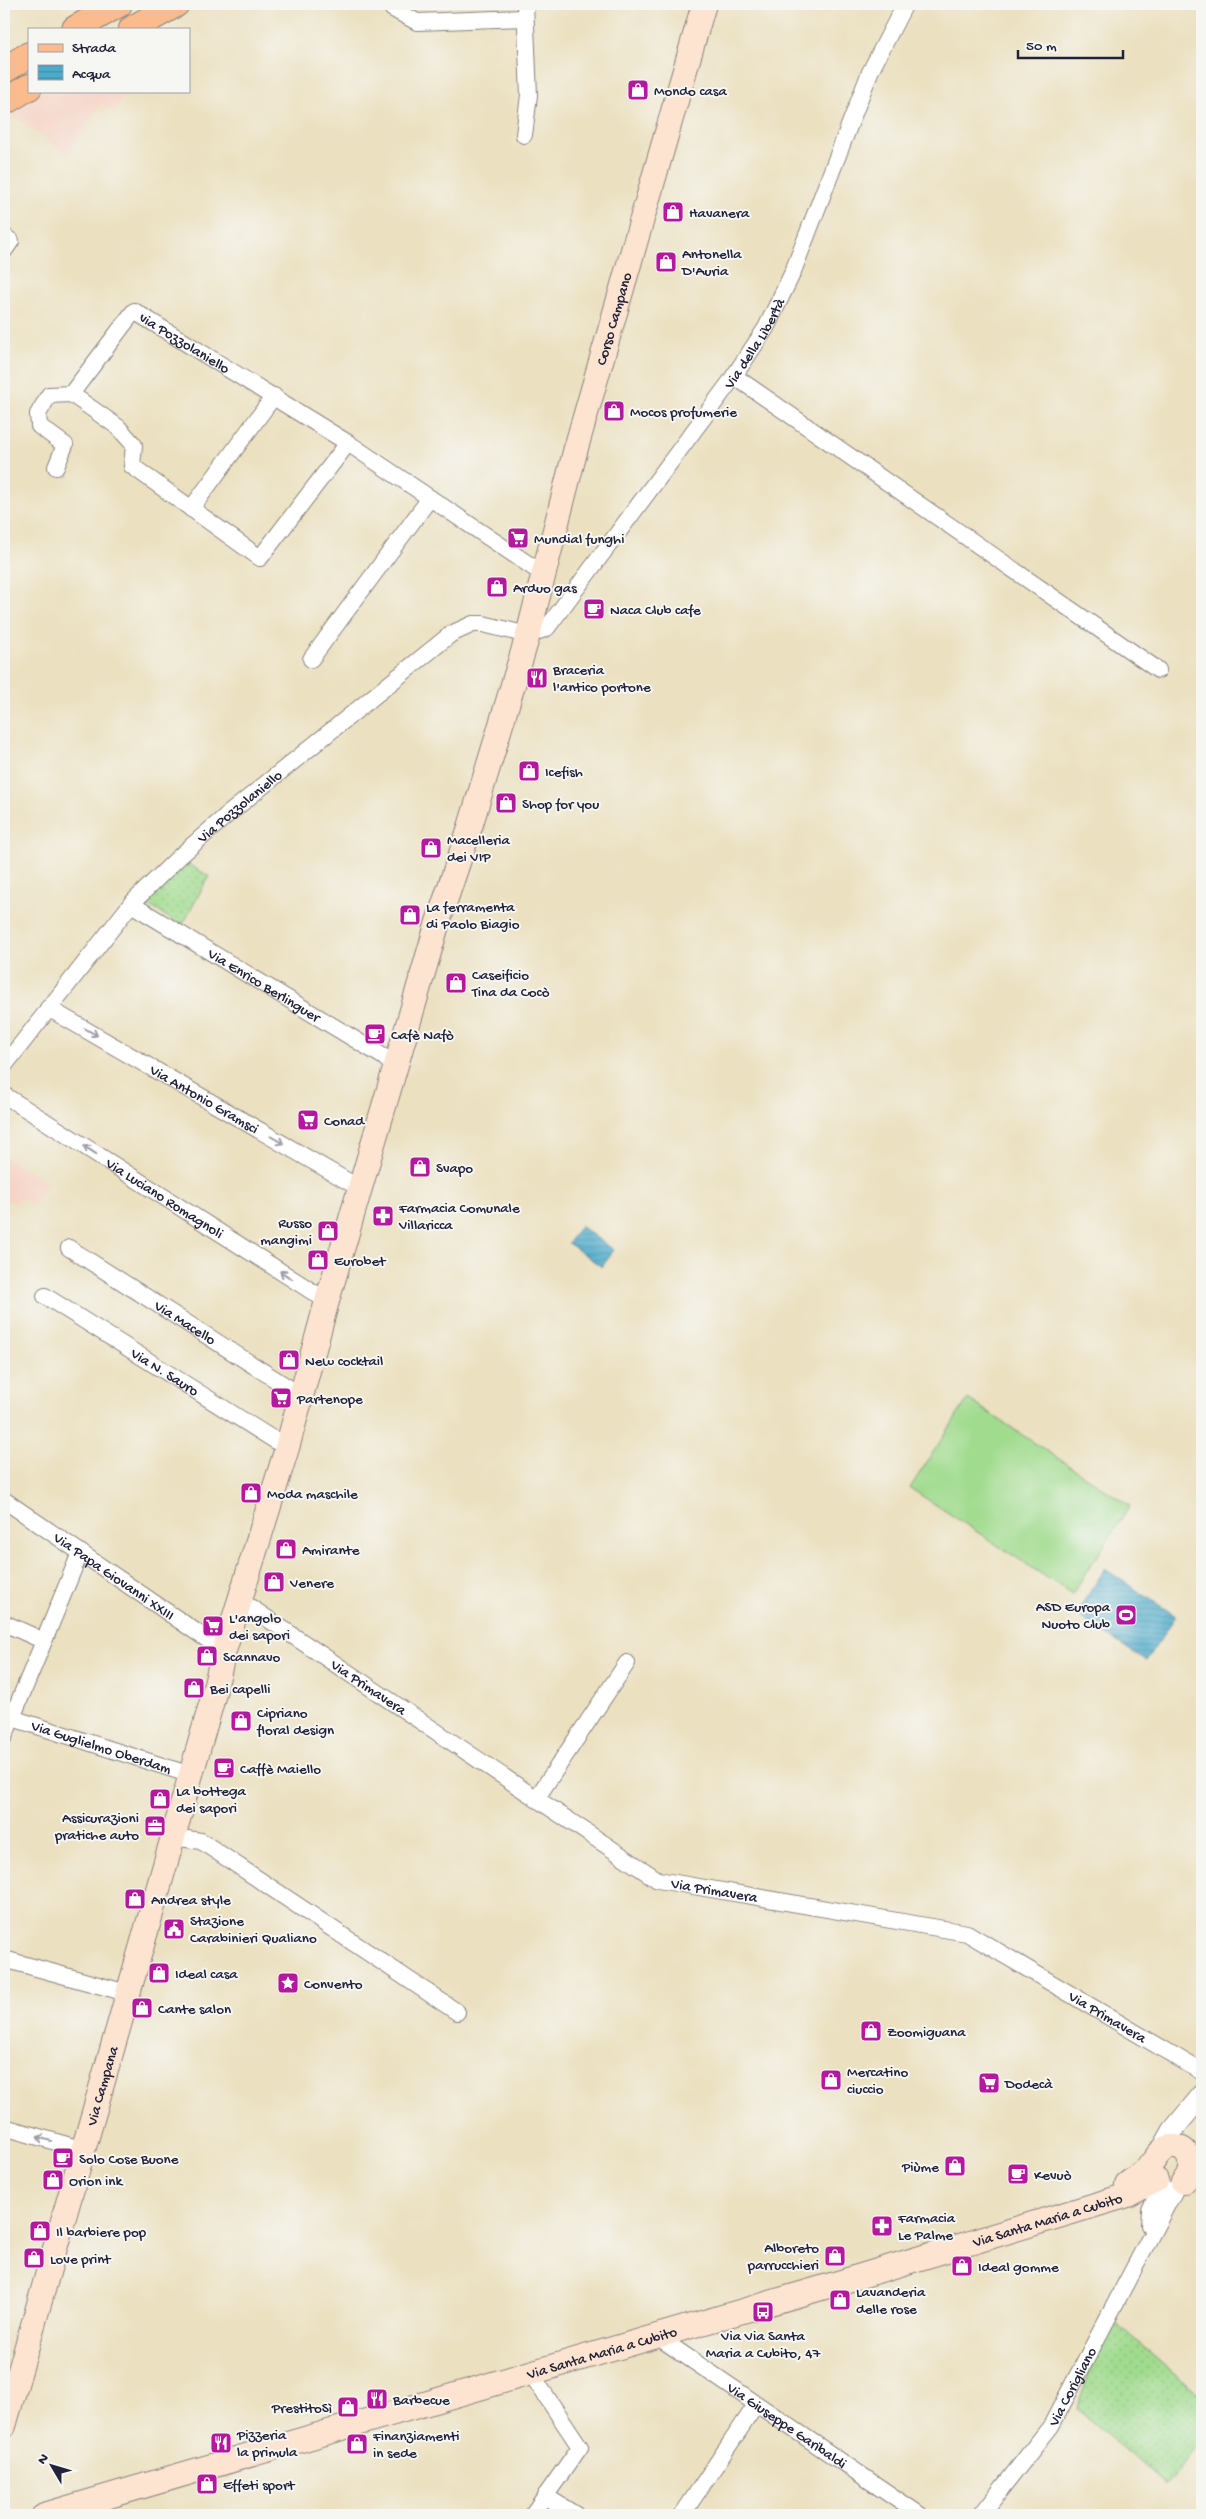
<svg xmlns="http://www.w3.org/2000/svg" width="1206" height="2519" font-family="'Gochi Hand',sans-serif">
<defs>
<pattern id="grass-dots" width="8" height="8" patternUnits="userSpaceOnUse" patternTransform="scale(1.25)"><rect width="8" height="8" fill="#a0db8e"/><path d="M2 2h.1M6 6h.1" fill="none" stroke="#8abc7b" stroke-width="1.8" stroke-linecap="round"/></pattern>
<pattern id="water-rules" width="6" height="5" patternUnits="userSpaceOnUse" patternTransform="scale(1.25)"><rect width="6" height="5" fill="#4cabcb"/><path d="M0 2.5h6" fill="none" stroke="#3f8ba6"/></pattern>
</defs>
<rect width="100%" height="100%" fill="#f6f6f2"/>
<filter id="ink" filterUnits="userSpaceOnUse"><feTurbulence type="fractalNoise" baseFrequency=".02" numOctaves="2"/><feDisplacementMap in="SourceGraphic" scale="10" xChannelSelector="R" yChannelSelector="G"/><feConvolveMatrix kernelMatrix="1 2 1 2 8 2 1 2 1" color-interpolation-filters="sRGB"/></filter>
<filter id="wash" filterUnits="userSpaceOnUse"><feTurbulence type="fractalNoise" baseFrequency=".0096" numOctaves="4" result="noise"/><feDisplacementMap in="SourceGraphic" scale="20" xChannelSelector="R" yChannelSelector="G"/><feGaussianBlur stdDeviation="1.12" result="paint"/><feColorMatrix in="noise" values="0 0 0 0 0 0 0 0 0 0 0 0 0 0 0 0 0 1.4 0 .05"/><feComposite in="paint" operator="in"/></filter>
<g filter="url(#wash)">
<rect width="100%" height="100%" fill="#ebe0bf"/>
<g fill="#f6d2c3">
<path d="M43,91H126L113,112L101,104L67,154L8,112Z"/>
<path d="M4,1157L47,1183L34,1205L20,1197L15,1204L4,1197Z"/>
</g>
<g fill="url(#grass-dots)" stroke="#617e64">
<path d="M182,861L209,876L182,926L143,902Z"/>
<path d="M1111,2319L1202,2397V2439L1166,2486L1077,2409L1095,2355Z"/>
</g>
<path fill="#a0db8e" stroke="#617e64" d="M968,1399L1130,1506L1072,1594L910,1488Z"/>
<g fill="url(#water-rules)" stroke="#376683">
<path d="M580,1226L614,1250L602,1267L568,1243Z"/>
<path d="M1105,1569L1176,1616L1146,1661L1075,1614Z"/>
</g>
</g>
<g filter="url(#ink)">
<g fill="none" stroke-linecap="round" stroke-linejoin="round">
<g stroke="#86817d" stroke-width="18">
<g id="minor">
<path d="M394,4L393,9L417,22L525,18"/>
<path d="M524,135L529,95L525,4"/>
<path d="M4,236L11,241L4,251"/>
<path d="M734,376L1158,670"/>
<path id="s1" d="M71,394L134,311L348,443L543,574"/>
<path d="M56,467L65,445L39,426L38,414L49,395L71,394L118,427L134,445L132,466L260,558L348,443"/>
<path d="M191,509L274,396"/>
<path d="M311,659L430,498"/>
<path id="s2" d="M131,904L384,1057L395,1067"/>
<path id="s3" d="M48,1008L361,1189"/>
<path id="s4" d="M4,1066L131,904L179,857L227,815L451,634L473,624H483L528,635L547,628L730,382L766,328L792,274L870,72L905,4"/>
<path id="s5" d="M4,1095L327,1301"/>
<path id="s6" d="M69,1248L300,1395"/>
<path id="s7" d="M45,1296L287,1448"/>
<path id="s8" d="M4,1500L224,1651"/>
<path id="s9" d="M241,1601L658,1880L967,1933L1202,2072"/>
<path d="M4,1623L44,1641L4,1737"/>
<path d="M44,1641L80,1553"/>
<path id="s10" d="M12,1718L191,1775"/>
<path d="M536,1799L627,1663"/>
<path d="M173,1837L201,1841L457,2012"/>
<path d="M4,1959L127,1993"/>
<path d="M4,2127L84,2150"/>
<path d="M1149,2225L1150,2210L1162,2185"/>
<path id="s11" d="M655,2335L920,2515"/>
<path d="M530,2372L580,2447L532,2515"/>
<path d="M545,2496L576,2515"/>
<path d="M682,2515L756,2405"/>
<path id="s12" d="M981,2515L1051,2426L1178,2184"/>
</g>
</g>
<g stroke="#86817d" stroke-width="22">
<path id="tertiary" d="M1160,2153L1173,2130L1202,2095"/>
</g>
<g stroke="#86817d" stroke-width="26">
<g id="secondary">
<path d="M1127,2184C1135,2178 1144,2172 1151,2164C1156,2159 1158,2152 1165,2149C1187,2139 1199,2167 1183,2182"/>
<path id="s13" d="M4,2426L212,1701L224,1651L287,1448L327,1301L437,925L470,827L528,635L576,448L704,4"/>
<path id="s14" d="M44,2515L818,2289L1128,2195L1156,2180"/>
</g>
</g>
<g stroke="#86817d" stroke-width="28">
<g id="primary">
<path d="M75,29L119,4"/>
<path d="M132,29L176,4"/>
<path d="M4,70L29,55"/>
<path d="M4,102L29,87"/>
</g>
</g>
<use href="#minor" stroke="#fff" stroke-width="16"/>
<use href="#tertiary" stroke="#fff" stroke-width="20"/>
<use href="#secondary" stroke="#fde4d1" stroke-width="24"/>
<use href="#primary" stroke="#fbbb8c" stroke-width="26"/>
</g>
<defs><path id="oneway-shaft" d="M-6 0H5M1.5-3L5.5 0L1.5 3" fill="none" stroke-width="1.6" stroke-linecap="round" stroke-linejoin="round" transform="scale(1.25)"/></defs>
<g stroke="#9c9ca7">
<use href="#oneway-shaft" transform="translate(91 1032) rotate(30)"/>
<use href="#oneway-shaft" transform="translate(277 1140) rotate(30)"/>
<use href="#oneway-shaft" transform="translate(90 1150) rotate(-147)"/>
<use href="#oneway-shaft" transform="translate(286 1275) rotate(-147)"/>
<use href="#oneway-shaft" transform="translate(44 2139) rotate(-164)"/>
</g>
</g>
<defs>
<g id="shop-square" transform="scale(1.125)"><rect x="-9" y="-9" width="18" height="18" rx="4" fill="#b5179e" stroke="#f6f6f2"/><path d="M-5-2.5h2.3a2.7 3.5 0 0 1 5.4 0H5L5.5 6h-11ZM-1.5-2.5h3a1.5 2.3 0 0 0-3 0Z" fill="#fff"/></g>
<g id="supermarket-square" transform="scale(1.125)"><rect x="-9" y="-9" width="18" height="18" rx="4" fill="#b5179e" stroke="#f6f6f2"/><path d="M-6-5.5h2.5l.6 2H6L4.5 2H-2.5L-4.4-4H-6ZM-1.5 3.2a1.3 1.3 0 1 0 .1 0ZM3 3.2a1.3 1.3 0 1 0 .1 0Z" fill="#fff"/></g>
<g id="cafe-square" transform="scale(1.125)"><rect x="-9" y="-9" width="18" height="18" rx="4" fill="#b5179e" stroke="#f6f6f2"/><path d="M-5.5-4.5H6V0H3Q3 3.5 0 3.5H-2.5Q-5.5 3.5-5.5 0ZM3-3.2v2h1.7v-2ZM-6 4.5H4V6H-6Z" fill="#fff"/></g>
<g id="restaurant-square" transform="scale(1.125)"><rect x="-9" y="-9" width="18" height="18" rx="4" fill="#b5179e" stroke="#f6f6f2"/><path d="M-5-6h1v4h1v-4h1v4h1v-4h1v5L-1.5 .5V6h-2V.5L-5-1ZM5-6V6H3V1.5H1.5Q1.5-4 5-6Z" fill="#fff"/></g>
<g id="pharmacy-square" transform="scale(1.125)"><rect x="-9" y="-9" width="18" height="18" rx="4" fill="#b5179e" stroke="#f6f6f2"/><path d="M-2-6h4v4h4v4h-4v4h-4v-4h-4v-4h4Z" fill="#fff"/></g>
<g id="stadium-square" transform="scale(1.125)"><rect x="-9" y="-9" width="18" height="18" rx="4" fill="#b5179e" stroke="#f6f6f2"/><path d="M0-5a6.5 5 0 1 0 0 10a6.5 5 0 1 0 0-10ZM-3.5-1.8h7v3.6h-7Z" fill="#fff"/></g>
<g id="office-square" transform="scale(1.125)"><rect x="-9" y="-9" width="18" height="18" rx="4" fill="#b5179e" stroke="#f6f6f2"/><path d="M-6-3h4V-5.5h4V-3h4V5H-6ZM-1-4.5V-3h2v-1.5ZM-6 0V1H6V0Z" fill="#fff"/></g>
<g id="civic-square" transform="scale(1.125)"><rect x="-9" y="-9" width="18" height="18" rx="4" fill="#b5179e" stroke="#f6f6f2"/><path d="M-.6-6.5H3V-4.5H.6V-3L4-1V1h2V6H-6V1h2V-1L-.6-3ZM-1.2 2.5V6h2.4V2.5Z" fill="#fff"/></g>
<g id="sight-square" transform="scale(1.125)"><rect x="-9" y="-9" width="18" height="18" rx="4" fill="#b5179e" stroke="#f6f6f2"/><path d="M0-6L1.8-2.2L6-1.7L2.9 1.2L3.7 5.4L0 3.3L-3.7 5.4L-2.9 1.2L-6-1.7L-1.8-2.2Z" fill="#fff"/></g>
<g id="bus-square" transform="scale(1.125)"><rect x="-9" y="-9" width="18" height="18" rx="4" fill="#b5179e" stroke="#f6f6f2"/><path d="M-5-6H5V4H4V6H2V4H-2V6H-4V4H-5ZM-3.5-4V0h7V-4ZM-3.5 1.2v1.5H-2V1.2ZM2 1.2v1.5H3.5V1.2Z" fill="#fff"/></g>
</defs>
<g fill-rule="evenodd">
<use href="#shop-square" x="638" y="90"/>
<use href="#shop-square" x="673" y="212"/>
<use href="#shop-square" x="666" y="262"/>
<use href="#shop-square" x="614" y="411"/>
<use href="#supermarket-square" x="518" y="538"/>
<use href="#shop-square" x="497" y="587"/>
<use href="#cafe-square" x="594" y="609"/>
<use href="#restaurant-square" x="537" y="678"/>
<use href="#shop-square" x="529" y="771"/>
<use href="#shop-square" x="506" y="803"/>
<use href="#shop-square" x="431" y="848"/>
<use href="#shop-square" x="410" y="915"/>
<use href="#shop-square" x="456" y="983"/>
<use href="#cafe-square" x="375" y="1034"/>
<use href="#supermarket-square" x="308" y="1120"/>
<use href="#shop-square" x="420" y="1167"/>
<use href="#pharmacy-square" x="383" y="1216"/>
<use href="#shop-square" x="328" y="1231"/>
<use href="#shop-square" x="318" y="1260"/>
<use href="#shop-square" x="289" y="1360"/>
<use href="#supermarket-square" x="281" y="1398"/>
<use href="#shop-square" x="251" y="1493"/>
<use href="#shop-square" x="286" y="1549"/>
<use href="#shop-square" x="274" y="1582"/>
<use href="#stadium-square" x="1126" y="1615"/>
<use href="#supermarket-square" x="213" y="1626"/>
<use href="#shop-square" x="207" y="1656"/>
<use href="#shop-square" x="194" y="1688"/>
<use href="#shop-square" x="241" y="1721"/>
<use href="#cafe-square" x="224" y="1768"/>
<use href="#shop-square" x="160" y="1799"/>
<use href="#office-square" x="155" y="1826"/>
<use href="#shop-square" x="135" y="1899"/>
<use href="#civic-square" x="174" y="1929"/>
<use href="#shop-square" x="159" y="1973"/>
<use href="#sight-square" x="288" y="1983"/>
<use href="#shop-square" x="142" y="2008"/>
<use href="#shop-square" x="871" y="2031"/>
<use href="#shop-square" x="831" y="2080"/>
<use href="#supermarket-square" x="989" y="2083"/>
<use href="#cafe-square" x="63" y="2158"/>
<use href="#shop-square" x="955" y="2166"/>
<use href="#cafe-square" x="1018" y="2174"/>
<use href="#shop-square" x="53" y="2180"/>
<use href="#pharmacy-square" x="882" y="2226"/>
<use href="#shop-square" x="40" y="2231"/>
<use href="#shop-square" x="835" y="2256"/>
<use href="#shop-square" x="34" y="2258"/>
<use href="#shop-square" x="962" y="2266"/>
<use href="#shop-square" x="840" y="2300"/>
<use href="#bus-square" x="763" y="2312"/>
<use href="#restaurant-square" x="377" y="2399"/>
<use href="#shop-square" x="348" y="2407"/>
<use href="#restaurant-square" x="221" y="2443"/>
<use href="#shop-square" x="357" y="2444"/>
<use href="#shop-square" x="207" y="2484"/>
</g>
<g text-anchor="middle" stroke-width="4" stroke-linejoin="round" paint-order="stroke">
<g font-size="15" fill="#22223b" stroke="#f6f6f2" text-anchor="start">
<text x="654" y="95">Mondo casa</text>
<text x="689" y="217">Havanera</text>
<text x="682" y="258">Antonella<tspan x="682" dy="17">D'Auria</tspan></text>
<text x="630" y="416">Mocos profumerie</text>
<text x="534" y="543">Mundial funghi</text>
<text x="513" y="592">Arduo gas</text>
<text x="610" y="614">Naca Club cafe</text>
<text x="553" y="674">Braceria<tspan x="553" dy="17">l'antico portone</tspan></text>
<text x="545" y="776">Icefish</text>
<text x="522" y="808">Shop for you</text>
<text x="447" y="844">Macelleria<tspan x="447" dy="17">dei VIP</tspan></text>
<text x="426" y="911">La ferramenta<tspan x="426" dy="17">di Paolo Biagio</tspan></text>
<text x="472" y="979">Caseificio<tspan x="472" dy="17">Tina da Cocò</tspan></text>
<text x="391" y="1039">Cafè Nafò</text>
<text x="324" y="1125">Conad</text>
<text x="436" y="1172">Svapo</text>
<text x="399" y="1212">Farmacia Comunale<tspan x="399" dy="17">Villaricca</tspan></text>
<text x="312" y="1227" text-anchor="end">Russo<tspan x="312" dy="17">mangimi</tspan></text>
<text x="334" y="1265">Eurobet</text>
<text x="305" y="1365">New cocktail</text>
<text x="297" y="1403">Partenope</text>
<text x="267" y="1498">Moda maschile</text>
<text x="302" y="1554">Amirante</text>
<text x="290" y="1587">Venere</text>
<text x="1110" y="1611" text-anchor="end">ASD Europa<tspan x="1110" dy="17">Nuoto Club</tspan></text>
<text x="229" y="1622">L'angolo<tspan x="229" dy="17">dei sapori</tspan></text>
<text x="223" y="1661">Scannavo</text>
<text x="210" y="1693">Bei capelli</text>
<text x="257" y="1717">Cipriano<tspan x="257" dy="17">floral design</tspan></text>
<text x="240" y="1773">Caffè Maiello</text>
<text x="176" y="1795">La bottega<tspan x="176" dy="17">dei sapori</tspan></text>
<text x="139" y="1822" text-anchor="end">Assicurazioni<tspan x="139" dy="17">pratiche auto</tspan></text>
<text x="151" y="1904">Andrea style</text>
<text x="190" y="1925">Stazione<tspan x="190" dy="17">Carabinieri Qualiano</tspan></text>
<text x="175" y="1978">Ideal casa</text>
<text x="304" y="1988">Convento</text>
<text x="158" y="2013">Cante salon</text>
<text x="887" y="2036">Zoomiguana</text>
<text x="847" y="2076">Mercatino<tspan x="847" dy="17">ciuccio</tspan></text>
<text x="1005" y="2088">Dodecà</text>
<text x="79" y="2163">Solo Cose Buone</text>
<text x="939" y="2171" text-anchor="end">Piùme</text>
<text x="1034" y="2179">Kevuò</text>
<text x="69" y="2185">Orion ink</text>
<text x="898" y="2222">Farmacia<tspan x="898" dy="17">Le Palme</tspan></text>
<text x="56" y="2236">Il barbiere pop</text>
<text x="819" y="2252" text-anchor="end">Alboreto<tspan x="819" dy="17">parrucchieri</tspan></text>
<text x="50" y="2263">Love print</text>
<text x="978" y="2271">Ideal gomme</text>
<text x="856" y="2296">Lavanderia<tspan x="856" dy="17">delle rose</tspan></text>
<text x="763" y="2340" text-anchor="middle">Via Via Santa<tspan x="763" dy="17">Maria a Cubito, 47</tspan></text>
<text x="393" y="2404">Barbecue</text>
<text x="332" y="2412" text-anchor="end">PrestitoSì</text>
<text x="237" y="2439">Pizzeria<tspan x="237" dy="17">la primula</tspan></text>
<text x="373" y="2440">Finanziamenti<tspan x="373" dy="17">in sede</tspan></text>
<text x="223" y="2489">Effeti sport</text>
</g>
<g font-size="15" fill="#22223b" stroke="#f6f6f2">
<text dy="5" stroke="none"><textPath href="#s13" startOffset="2194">Corso Campano</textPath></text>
<text dy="5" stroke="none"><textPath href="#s1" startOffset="164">via Pozzolaniello</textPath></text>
<text dy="5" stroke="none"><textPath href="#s4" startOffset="1078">Via della Libertà</textPath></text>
<text dy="5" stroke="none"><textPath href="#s4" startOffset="352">Via Pozzolaniello</textPath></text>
<text dy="5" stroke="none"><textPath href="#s2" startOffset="156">Via Enrico Berlinguer</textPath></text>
<text dy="5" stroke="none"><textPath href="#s3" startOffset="181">Via Antonio Gramsci</textPath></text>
<text dy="5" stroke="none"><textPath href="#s5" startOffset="191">Via Luciano Romagnoli</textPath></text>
<text dy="5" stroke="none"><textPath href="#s6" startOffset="138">Via Macello</textPath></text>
<text dy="5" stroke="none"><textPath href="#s7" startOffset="142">Via N. Sauro</textPath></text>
<text dy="5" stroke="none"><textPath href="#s8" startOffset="134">Via Papa Giovanni XXIII</textPath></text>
<text dy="5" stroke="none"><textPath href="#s9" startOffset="154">Via Primavera</textPath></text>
<text dy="5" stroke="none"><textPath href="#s10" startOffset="94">Via Guglielmo Oberdam</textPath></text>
<text dy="5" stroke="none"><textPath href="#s9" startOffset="559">Via Primavera</textPath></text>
<text dy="5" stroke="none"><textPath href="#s9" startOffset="979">Via Primavera</textPath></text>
<text dy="5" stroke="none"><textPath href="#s13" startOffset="354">Via Campana</textPath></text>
<text dy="5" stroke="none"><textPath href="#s14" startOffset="1046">Via Santa Maria a Cubito</textPath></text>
<text dy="5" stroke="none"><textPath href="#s14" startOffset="581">Via Santa Maria a Cubito</textPath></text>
<text dy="5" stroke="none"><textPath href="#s12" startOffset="158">Via Corigliano</textPath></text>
<text dy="5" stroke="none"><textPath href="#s11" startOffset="160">Via Giuseppe Garibaldi</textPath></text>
</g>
</g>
<rect width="1206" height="2519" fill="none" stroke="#f6f6f2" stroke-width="20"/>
<rect x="28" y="28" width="162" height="65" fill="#f6f6f2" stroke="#a1a1a9"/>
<rect x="38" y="44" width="25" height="8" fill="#fbbb8c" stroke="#a1a1a9"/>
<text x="72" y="52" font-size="15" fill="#22223b">Strada</text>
<rect x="38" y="65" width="25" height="15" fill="url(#water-rules)" stroke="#a1a1a9"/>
<text x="72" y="78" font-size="15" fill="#22223b">Acqua</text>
<g transform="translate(52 2466) rotate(308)" stroke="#f6f6f2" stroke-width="4" paint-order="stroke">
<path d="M0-4L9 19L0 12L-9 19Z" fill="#22223b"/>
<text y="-8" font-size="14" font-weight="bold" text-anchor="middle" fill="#22223b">N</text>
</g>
<path d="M1018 50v8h105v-8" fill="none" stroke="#22223b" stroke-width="2.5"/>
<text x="1026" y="50" font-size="15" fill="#22223b" stroke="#f6f6f2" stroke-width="4" paint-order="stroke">50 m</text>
</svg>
